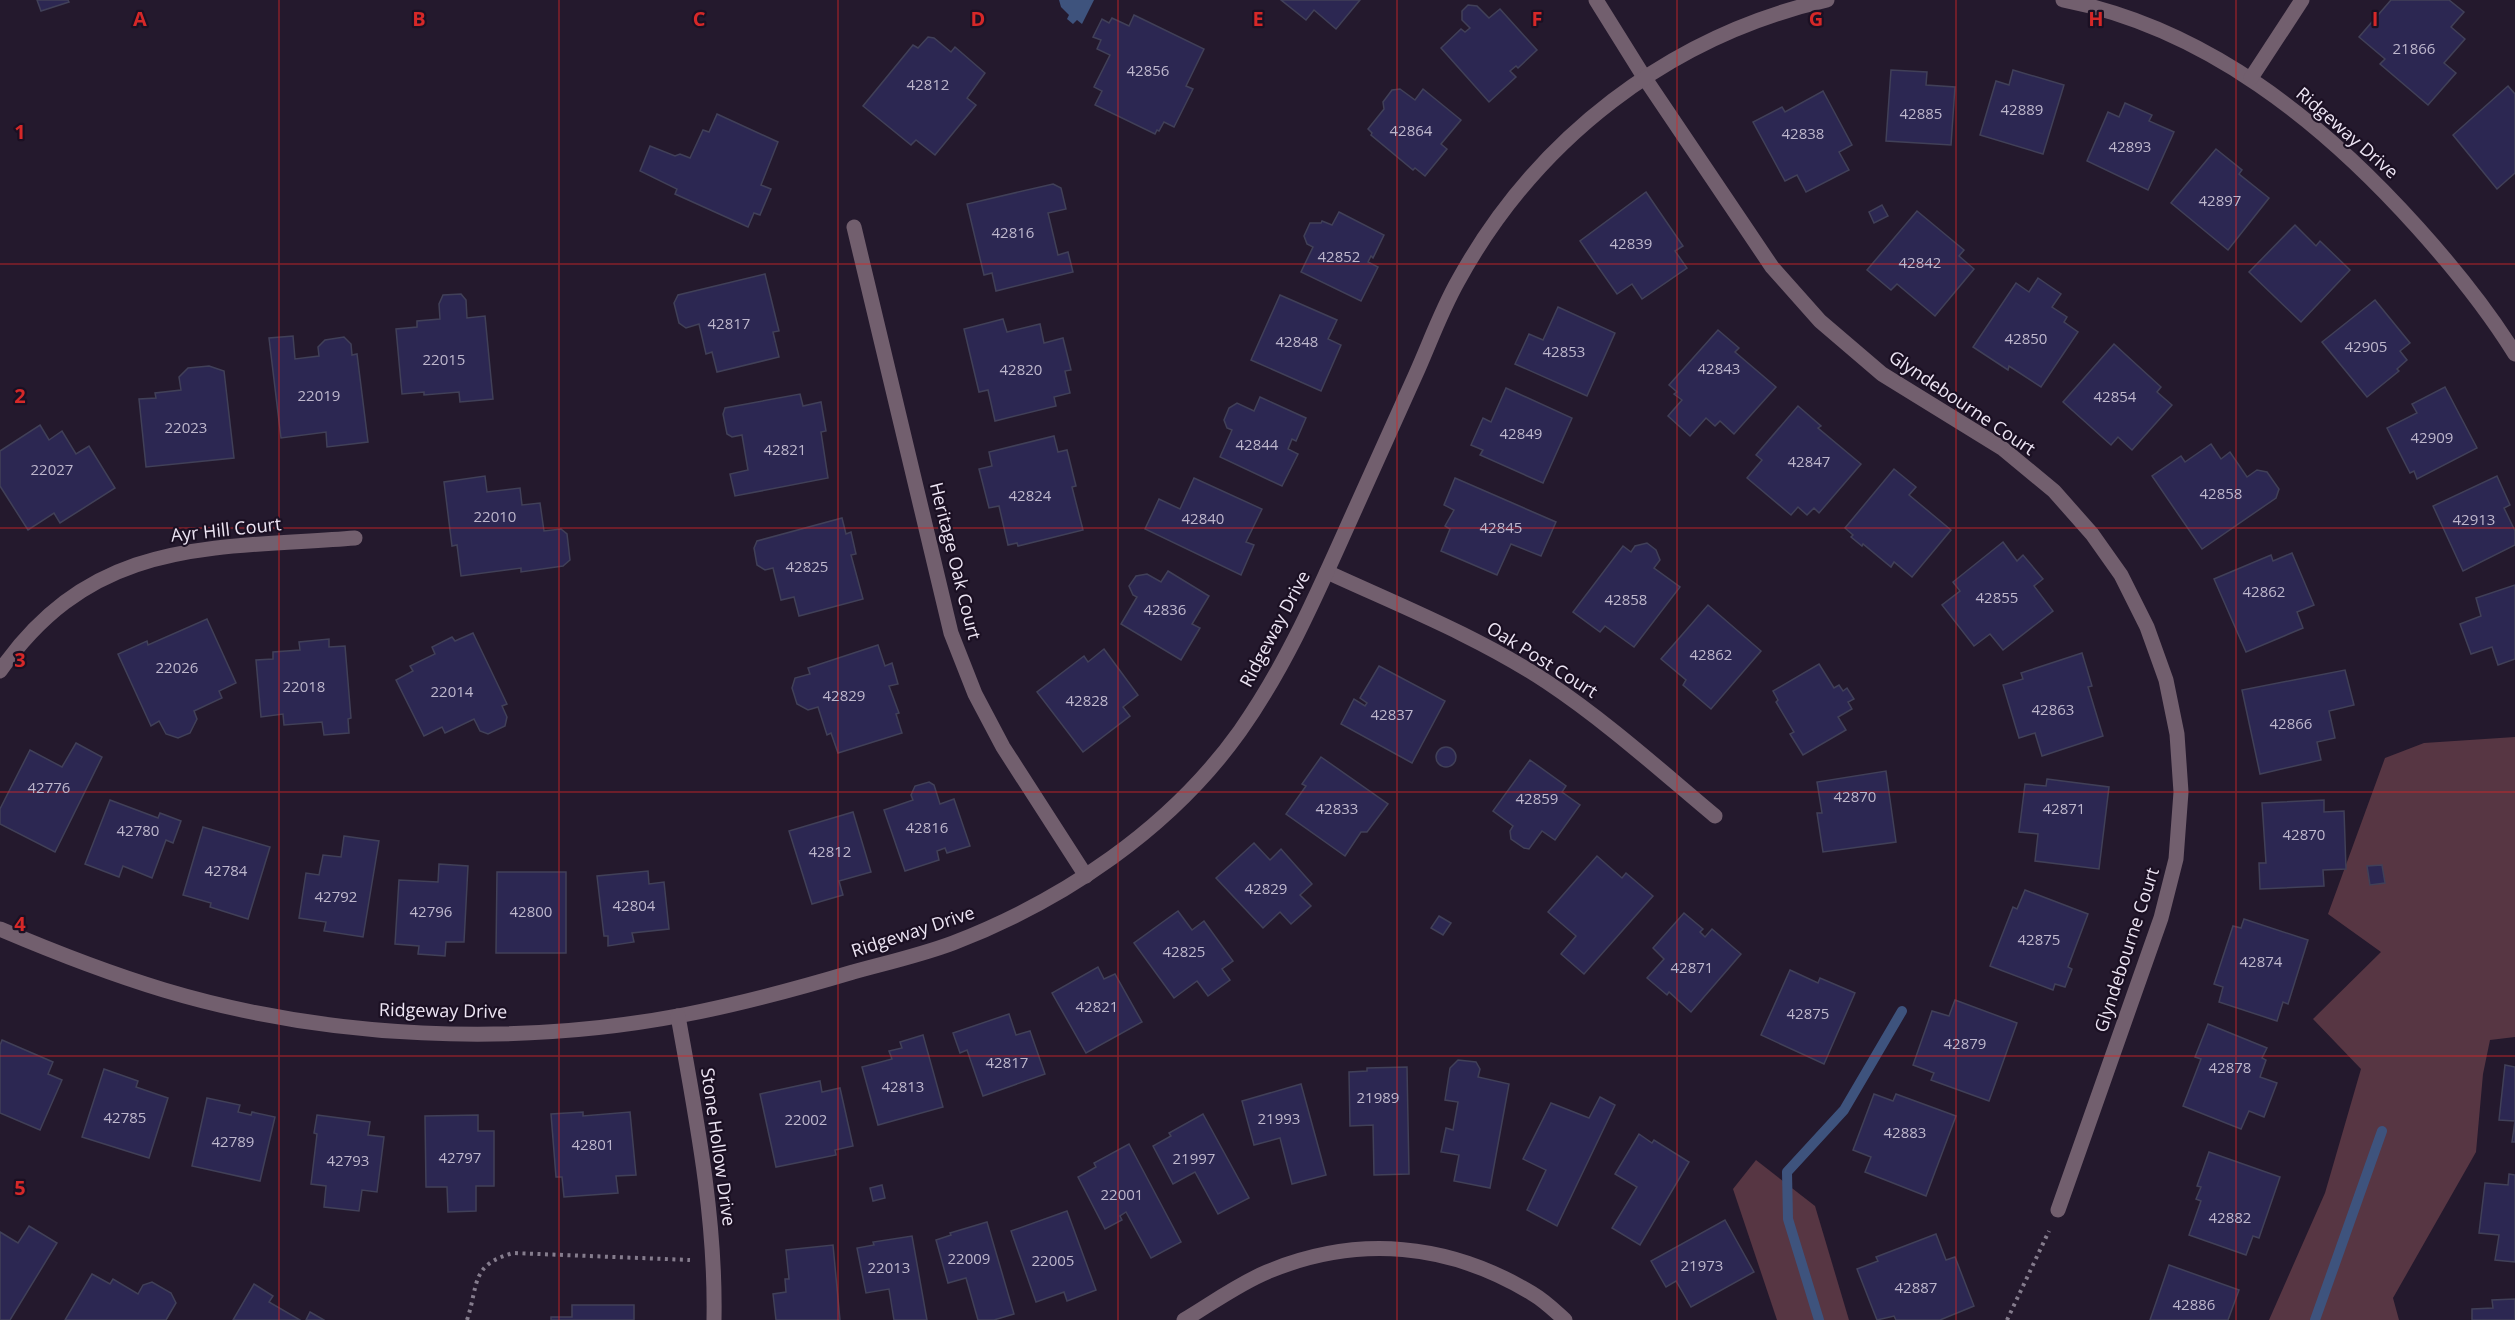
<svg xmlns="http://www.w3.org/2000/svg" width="2515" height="1320" font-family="'Open Sans',sans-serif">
<rect width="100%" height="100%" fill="#24192d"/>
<g fill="#573643">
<path d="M2515,737V1037L2490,1040L2483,1074L2476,1152L2393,1298L2399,1320H2269L2325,1193L2361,1069L2313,1019L2381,952L2328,914L2385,758L2424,743Z"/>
<path d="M1756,1160L1815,1206L1849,1320H1777L1733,1189Z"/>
</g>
<path fill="#3e537d" d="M1059,0H1094L1082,24L1077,20L1073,24L1067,19L1069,15L1061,7Z"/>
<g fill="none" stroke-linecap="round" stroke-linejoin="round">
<g stroke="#3e537d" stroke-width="10">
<path d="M1819,1320L1788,1219L1787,1172L1844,1110L1902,1011"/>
<path d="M2315,1320L2382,1131"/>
</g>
</g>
<g fill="#2c2752" stroke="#414058" stroke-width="1.5">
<path d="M37,0H68L69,2L41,11Z"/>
<path d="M1281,0H1360L1336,29L1314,10L1306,20Z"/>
<path d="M2391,0H2449L2464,12L2451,27L2465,39L2444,63L2456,73L2428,105L2380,64L2385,59L2359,37Z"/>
<path d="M1468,5L1477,6L1489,18L1500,9L1537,50L1518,68L1516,66L1510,71L1516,77L1489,102L1441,48L1461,29L1465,32L1470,28L1462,20V11Z"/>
<path d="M1134,15L1204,49L1186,86L1193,89L1174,127L1164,122L1159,131L1157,130L1155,134L1095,105L1102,91L1094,87L1110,55L1097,49L1101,40L1093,37L1102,19L1109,23L1112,18L1129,26Z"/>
<path d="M928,37L934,38L951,52L955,47L985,73L967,98L976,105L935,155L916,140L911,145L863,106L913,45L918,48Z"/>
<path d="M1891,70L1927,72L1926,85L1955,87L1951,145L1886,141Z"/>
<path d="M2013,70L2064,85L2043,154L1980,135L1996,81L2009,85Z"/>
<path d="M2508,86L2515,94V173L2497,189L2453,135Z"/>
<path d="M1400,89L1415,100L1423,89L1461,120L1441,144L1447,149L1425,176L1415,168L1413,170L1371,135L1372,133L1368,129L1384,109L1383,102L1392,90Z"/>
<path d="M1823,91L1852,145L1839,152L1849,170L1806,192L1797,175L1785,181L1753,122L1782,107L1785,112Z"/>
<path d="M2125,103L2152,115L2149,121L2174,132L2148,190L2087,161L2108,112L2119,117Z"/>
<path d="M717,114L778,142L761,185L771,189L760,215L754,213L748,227L675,194L677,189L640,171L650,146L675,156L680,154L690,158L703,130L709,132Z"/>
<path d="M2216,149L2242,170L2239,174L2269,198L2228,250L2171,203Z"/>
<path d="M1053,184L1061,188L1066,209L1048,213L1058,255L1068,252L1073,272L996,291L992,273L984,275L967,204Z"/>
<path d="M1646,192L1683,246L1675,251L1687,268L1642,299L1632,284L1617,294L1580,241Z"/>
<path d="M1882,205L1888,216L1874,223L1869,212Z"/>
<path d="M1917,211L1964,250L1959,256L1974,269L1935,316L1897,284L1891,290L1867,270Z"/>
<path d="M1339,212L1384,235L1373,258L1371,256L1368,262L1378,267L1361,301L1301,272L1313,247L1307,244L1304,236L1310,223H1321L1322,221L1332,225Z"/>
<path d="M2295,225L2316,246L2320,241L2350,270L2301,322L2249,272Z"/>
<path d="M765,274L779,331L773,332L779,357L717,372L712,352L706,354L699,324L686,328L679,323L674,303L678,295Z"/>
<path d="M2038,278L2061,294L2052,307L2067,317L2064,322L2078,332L2041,387L2009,366L2008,370L1973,347L2016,283L2029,292Z"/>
<path d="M461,294L466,300L467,318L485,316L493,399L460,402L459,392L424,395V392L402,394L396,329L417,327V321L440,319L439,304L443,295Z"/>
<path d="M1280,295L1337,320L1328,339L1341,345L1321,391L1251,360Z"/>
<path d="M2375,300L2410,343L2400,351L2407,360L2397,369L2399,371L2367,397L2322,342Z"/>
<path d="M1558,307L1615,333L1587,396L1515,364L1529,334L1543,340Z"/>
<path d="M1003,319L1007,332L1040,324L1044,343L1063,338L1071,370L1065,371L1070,393L1054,397L1056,406L995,421L988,390L979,392L964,329Z"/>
<path d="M1718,330L1739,348L1735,352L1776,387L1734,434L1720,421L1715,426L1706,418L1690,436L1668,416L1682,400L1674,394L1677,392L1669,385Z"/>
<path d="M293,336L295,359L319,356L318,347L325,340L344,337L351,344L352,355L357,354L368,442L327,447L326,432L281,438L269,338Z"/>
<path d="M2114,344L2161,387L2157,392L2172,405L2132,450L2118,437L2111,445L2063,402Z"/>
<path d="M209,366L224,371L234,458L146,467L139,399L156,398L155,393L181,390L179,377L188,368Z"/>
<path d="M2445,387L2477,448L2417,479L2414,471L2410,473L2387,428L2417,413L2412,404Z"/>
<path d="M1506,388L1572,418L1543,483L1480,455L1483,450L1471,445L1483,418L1491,422Z"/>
<path d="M800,394L803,406L821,402L826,431L821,432L828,478L735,496L730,474L748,470L742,435L732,437L727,434L723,414L725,408Z"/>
<path d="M1260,397L1306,418L1296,441L1292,439L1288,449L1298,454L1282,486L1220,457L1232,430L1227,428L1224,420L1229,408L1237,403L1254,411Z"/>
<path d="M1798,406L1821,426L1818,428L1861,464L1819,513L1814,508L1807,515L1798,507L1791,515L1747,478L1762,460L1756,455Z"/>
<path d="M40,425L49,440L62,431L76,454L89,446L115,488L60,523L54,513L28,530L0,486V451Z"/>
<path d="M1054,436L1058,452L1067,450L1076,486L1072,487L1083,530L1018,546L1017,543L1008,545L999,506L989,508L979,469L992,466L989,452Z"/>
<path d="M2211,444L2221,459L2230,452L2247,477L2257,470L2267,472L2279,489L2276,498L2202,549L2152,476L2181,456L2185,462Z"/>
<path d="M1894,469L1916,487L1909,495L1951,530L1912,577L1894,562L1891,567L1863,544L1862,546L1851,537L1853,535L1845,528Z"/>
<path d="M485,476L487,492L520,488L522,505L540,503L544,531L561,529L567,534L570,560L563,566L521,572V568L461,576L457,545L452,546L444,482Z"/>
<path d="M2497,476L2510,505L2504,508L2515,531V545L2463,571L2433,506Z"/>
<path d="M1194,478L1262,509L1246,542L1254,545L1241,575L1145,529L1159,499L1180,509Z"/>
<path d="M1455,478L1556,522L1541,556L1511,544L1497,575L1441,551L1450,529L1445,526L1454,510L1444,505Z"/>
<path d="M842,518L846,534L851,532L856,554L851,555L863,599L799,616L794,597L781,600L773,568L765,570L757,565L754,548L757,541Z"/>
<path d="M2003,542L2017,561L2023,555L2043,579L2034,586L2053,611L2003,650L1990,634L1974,646L1942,605L1960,591L1953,582Z"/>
<path d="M1647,543L1656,550L1660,560L1654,568L1680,587L1634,647L1605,626L1600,632L1573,612L1623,546L1631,552L1635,546Z"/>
<path d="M2292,553L2314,605L2297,612L2303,628L2246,652L2214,579L2271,555L2273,561Z"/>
<path d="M1168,571L1209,596L1192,624L1200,628L1181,660L1121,624L1137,597L1133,595L1129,586L1136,576L1147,574L1161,582Z"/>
<path d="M2515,585V659L2498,665L2492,647L2471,654L2460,624L2481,616L2476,598Z"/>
<path d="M1708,605L1761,651L1711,709L1683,685L1686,680L1661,659Z"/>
<path d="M207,619L236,683L219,691L222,698L194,711L197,719L190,733L178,738L166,734L159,721L151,726L118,654L147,641L148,645Z"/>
<path d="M473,633L507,704L502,706L507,717L505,726L488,734L480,731L474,719L445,733L442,727L424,736L396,680L413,671L410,666L435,654L432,647L452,637L455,641Z"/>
<path d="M329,639V647L345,646L351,718L348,719L349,733L324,735L322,722L284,725L283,714L261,717L256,660L273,659V652L300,650L299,642Z"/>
<path d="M878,645L885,666L892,663L898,684L889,686L899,713L896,714L902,733L838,753L831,733L827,735L818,707L808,710L797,704L792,688L795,678L810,674L808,668Z"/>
<path d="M1104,649L1138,695L1123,707L1130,716L1083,752L1037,692L1084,656L1088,662Z"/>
<path d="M2082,653L2092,686L2088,687L2103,736L2042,756L2035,733L2019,738L2003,685L2023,679L2021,673Z"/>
<path d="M1819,664L1834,688L1839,685L1843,691L1847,688L1854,699L1848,702L1852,709L1838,717L1846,730L1803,755L1790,734L1794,732L1776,702L1778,700L1773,691Z"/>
<path d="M1379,666L1445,701L1412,763L1341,724L1354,699L1365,706L1367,703L1360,698Z"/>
<path d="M2345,670L2354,705L2329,711L2335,738L2317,742L2321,760L2260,774L2242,690Z"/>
<path d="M76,743L102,757L55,852L0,824V809L30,750L62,767Z"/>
<circle cx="1446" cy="757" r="10"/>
<path d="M1321,757L1388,804L1367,832H1361L1345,856L1286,814L1306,786L1302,784Z"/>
<path d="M1530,760L1566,786L1562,792L1580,805L1555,840L1542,831L1529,849L1524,848L1511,839L1510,831L1513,826L1493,811Z"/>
<path d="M1886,771L1896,842L1823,852L1817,813H1822L1817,782Z"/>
<path d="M2047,779L2109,787L2099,869L2035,861L2038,834L2019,832L2025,784L2046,786Z"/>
<path d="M929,782L934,785L940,804L954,799L970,846L947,853L945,848L937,851L939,860L905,871L884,810L913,800L911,795L915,786Z"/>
<path d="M110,800L158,818L160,813L181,821L173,843L166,840L152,878L123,866L119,877L85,864Z"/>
<path d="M2324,800V812L2344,811L2346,869L2323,870L2324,886L2260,889L2259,863H2266L2262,803Z"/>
<path d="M853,812L871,872L839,881L843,895L812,904L789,831Z"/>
<path d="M203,827L270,847L248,919L210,907L211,903L183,895Z"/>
<path d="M344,836L379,841L363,937L324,931L326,922L299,918L306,873L319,875L323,855L341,857Z"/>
<path d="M1254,843L1270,860L1281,849L1312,884L1300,895L1311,906L1291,924L1280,912L1263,928L1216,878Z"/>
<path d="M1597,856L1622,878L1626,873L1653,896L1584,974L1561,954L1576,936L1548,912Z"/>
<path d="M439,864L468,866L464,942H446L445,956L418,954L419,946L395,944L399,880L438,882Z"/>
<path d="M2382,865L2385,883L2370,885L2367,866Z"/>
<path d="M648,871L649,884L664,882L669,929L632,933L634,942L608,946V936H604L597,876Z"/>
<path d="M497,872H566V953H496Z"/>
<path d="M2025,890L2088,914L2068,967L2072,969L2065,987L2055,984L2053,990L1990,966L2013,907L2017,909Z"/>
<path d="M1178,911L1192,930L1204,921L1233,961L1222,969L1230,980L1208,996L1197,981L1174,998L1134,943Z"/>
<path d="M1684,913L1703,929L1700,932L1705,937L1712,929L1741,954L1691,1012L1669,992L1667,995L1647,978L1664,959L1653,948Z"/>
<path d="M1439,916L1451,923L1443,935L1431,928Z"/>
<path d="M2244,919L2308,940L2288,1004L2283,1002L2277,1021L2219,1002L2223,987L2214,984L2233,926L2241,928Z"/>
<path d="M1098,967L1104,979L1115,974L1142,1022L1086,1053L1052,993Z"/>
<path d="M1790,970L1818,983L1820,978L1855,993L1824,1064L1761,1035Z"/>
<path d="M1955,1000L2017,1023L1989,1101L1931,1080L1934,1073L1913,1065L1932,1011L1949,1016Z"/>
<path d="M1009,1014L1016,1035L1030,1031L1045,1074L983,1096L967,1050L960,1053L953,1033Z"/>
<path d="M2208,1024L2267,1048L2262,1058L2266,1060L2260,1077L2277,1083L2264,1117L2249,1111L2241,1129L2183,1106L2201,1059L2195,1057Z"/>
<path d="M923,1035L943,1107L878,1125L862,1067L892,1059L889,1051L902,1048L900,1042Z"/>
<path d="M2,1040L53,1062L48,1074L62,1080L40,1130L0,1113V1045Z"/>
<path d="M1458,1060L1476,1062L1480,1069L1478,1077L1509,1084L1490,1188L1454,1181L1459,1155L1441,1152L1446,1128L1453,1130L1458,1102L1445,1100L1450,1068Z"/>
<path d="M2505,1065L2515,1067V1142H2512L2515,1121L2499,1120Z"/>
<path d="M1407,1067L1409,1174L1374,1175L1373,1125L1350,1126L1349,1072L1367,1071V1068Z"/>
<path d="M104,1069L138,1081L136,1087L168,1098L149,1158L82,1137Z"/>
<path d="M820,1081L822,1092L840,1088L853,1146L835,1150L836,1155L776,1167L760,1094Z"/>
<path d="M1301,1084L1326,1175L1292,1184L1280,1138L1254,1145L1242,1101Z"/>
<path d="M1874,1094L1893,1101L1896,1094L1956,1116L1926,1196L1865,1172L1871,1157L1853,1150Z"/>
<path d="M1600,1097L1615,1105L1557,1226L1527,1210L1546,1170L1523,1159L1551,1103L1589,1118Z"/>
<path d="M207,1098L240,1105L238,1112L251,1115L252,1112L275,1117L260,1181L192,1166Z"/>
<path d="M583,1112V1116L630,1112L636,1175L616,1176L618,1193L564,1197L562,1177H556L551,1114Z"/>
<path d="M1203,1114L1249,1198L1218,1214L1195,1172L1173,1184L1153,1146L1171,1136L1169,1133Z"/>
<path d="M317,1115L370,1122L368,1135L384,1137L377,1192L362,1190L359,1211L324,1207L326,1186L311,1184L317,1134L314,1133Z"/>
<path d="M478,1115V1131H494V1186H476V1211L448,1212L447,1187H426L425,1116Z"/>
<path d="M1639,1134L1652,1143L1654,1140L1689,1162L1640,1245L1612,1228L1637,1187L1615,1174Z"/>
<path d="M1129,1144L1181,1242L1151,1258L1126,1212L1120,1216L1122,1220L1105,1229L1078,1177L1096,1167L1094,1163Z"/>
<path d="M2209,1152L2280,1177L2259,1238L2253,1236L2246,1255L2189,1235L2201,1201L2196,1199L2201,1187L2197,1186Z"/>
<path d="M2509,1174L2515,1175V1262L2495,1260L2499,1235L2479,1233L2485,1183L2508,1185Z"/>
<path d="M882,1185L885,1198L873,1201L870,1188Z"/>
<path d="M1067,1211L1096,1290L1067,1301L1064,1292L1036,1302L1011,1231Z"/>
<path d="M1725,1220L1754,1272L1691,1307L1676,1281L1666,1287L1651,1261Z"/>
<path d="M987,1222L1014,1314L994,1320H978L966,1278L948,1283L936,1240L951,1235L950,1233Z"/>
<path d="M29,1226L57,1243L10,1320H0V1232L18,1243Z"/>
<path d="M1936,1234L1946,1260L1955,1257L1974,1306L1940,1320H1896L1894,1316L1877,1320L1857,1269L1878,1261L1876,1257Z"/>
<path d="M912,1236L927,1320H894L889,1289L866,1293L857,1248L874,1245L873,1242Z"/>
<path d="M833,1245L840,1320H776L773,1294L786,1292L785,1279H789L786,1250Z"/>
<path d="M2169,1265L2239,1290L2228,1320H2150Z"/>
<path d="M92,1274L110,1284L113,1279L138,1294L143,1285L152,1282L171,1293L176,1303L166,1320H65Z"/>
<path d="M254,1284L273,1296L269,1302L300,1320H233Z"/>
<path d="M2515,1299V1320H2472V1309L2493,1308L2492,1300Z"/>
<path d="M572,1305H634V1320H551V1317H572Z"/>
<path d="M310,1312L324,1320H306Z"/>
</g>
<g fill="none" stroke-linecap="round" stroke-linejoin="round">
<g stroke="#857c8d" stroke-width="4" stroke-dasharray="3 4.5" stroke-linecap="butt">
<path d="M467,1320C479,1284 470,1265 513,1253L690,1260"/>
<path d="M2007,1320L2049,1231"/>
</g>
<g stroke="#725f6e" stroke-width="15">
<path d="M1596,0L1644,77L1772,267L1820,321L1882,374L2002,448L2054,491L2092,534L2121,575L2147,627L2166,680L2177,734L2181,792L2176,859L2161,918L2058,1210"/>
<path d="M2063,0C2206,28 2323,122 2418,228C2453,267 2487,309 2515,354"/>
<path d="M2251,78L2302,0"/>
<path d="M854,227L951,633L975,694L1003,747L1086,876"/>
<path d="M1327,572C1401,606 1479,637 1547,682C1607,722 1660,770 1715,816"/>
<path d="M0,671C94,537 209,549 355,538"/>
<path d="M0,929C54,952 108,973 164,990C327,1039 516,1047 683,1015C741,1004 796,989 853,972C886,963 921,955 953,943C1064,900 1170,829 1240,731C1283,670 1313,603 1343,536C1367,483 1391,429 1415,376C1429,345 1441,311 1458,281C1536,139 1669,36 1827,0"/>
<path d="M678,1016C696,1117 716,1217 714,1320"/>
<path d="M1184,1320C1211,1304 1238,1284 1267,1272C1358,1234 1450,1243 1533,1294C1545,1301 1555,1311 1565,1320"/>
</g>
</g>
<path fill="none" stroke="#d62828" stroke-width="1.5" stroke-opacity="0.55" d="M279,0V1320M559,0V1320M838,0V1320M1118,0V1320M1397,0V1320M1677,0V1320M1956,0V1320M2236,0V1320M0,264H2515M0,528H2515M0,792H2515M0,1056H2515"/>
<g text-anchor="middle" stroke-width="4.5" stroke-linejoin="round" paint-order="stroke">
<g font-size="15" fill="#bdb6cc">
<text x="2414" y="54">21866</text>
<text x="1148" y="76">42856</text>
<text x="928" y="90">42812</text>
<text x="2022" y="115">42889</text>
<text x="1921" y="119">42885</text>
<text x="1411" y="136">42864</text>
<text x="1803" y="139">42838</text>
<text x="2130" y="152">42893</text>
<text x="2220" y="206">42897</text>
<text x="1013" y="238">42816</text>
<text x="1631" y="249">42839</text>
<text x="1339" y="262">42852</text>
<text x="1920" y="268">42842</text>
<text x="729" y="329">42817</text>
<text x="2026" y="344">42850</text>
<text x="1297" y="347">42848</text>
<text x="2366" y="352">42905</text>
<text x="1564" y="357">42853</text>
<text x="444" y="365">22015</text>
<text x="1719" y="374">42843</text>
<text x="1021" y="375">42820</text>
<text x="319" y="401">22019</text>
<text x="2115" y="402">42854</text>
<text x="186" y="433">22023</text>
<text x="1521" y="439">42849</text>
<text x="2432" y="443">42909</text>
<text x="1257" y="450">42844</text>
<text x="785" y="455">42821</text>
<text x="1809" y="467">42847</text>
<text x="52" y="475">22027</text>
<text x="2221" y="499">42858</text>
<text x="1030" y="501">42824</text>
<text x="495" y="522">22010</text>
<text x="1203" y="524">42840</text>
<text x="2474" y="525">42913</text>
<text x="1501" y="533">42845</text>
<text x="807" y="572">42825</text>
<text x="2264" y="597">42862</text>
<text x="1997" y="603">42855</text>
<text x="1626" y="605">42858</text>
<text x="1165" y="615">42836</text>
<text x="1711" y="660">42862</text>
<text x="177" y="673">22026</text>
<text x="304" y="692">22018</text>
<text x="452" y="697">22014</text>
<text x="844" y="701">42829</text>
<text x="1087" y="706">42828</text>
<text x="2053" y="715">42863</text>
<text x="1392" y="720">42837</text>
<text x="2291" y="729">42866</text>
<text x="49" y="793">42776</text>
<text x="1855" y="802">42870</text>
<text x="1537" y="804">42859</text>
<text x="1337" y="814">42833</text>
<text x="2064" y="814">42871</text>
<text x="927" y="833">42816</text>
<text x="138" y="836">42780</text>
<text x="2304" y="840">42870</text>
<text x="830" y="857">42812</text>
<text x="226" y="876">42784</text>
<text x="1266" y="894">42829</text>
<text x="336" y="902">42792</text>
<text x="634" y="911">42804</text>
<text x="431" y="917">42796</text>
<text x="531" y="917">42800</text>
<text x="2039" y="945">42875</text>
<text x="1184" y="957">42825</text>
<text x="2261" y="967">42874</text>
<text x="1692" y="973">42871</text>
<text x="1097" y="1012">42821</text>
<text x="1808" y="1019">42875</text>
<text x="1965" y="1049">42879</text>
<text x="1007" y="1068">42817</text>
<text x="2230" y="1073">42878</text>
<text x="903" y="1092">42813</text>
<text x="1378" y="1103">21989</text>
<text x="125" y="1123">42785</text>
<text x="1279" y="1124">21993</text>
<text x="806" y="1125">22002</text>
<text x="1905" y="1138">42883</text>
<text x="233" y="1147">42789</text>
<text x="593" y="1150">42801</text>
<text x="460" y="1163">42797</text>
<text x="1194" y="1164">21997</text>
<text x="348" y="1166">42793</text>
<text x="1122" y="1200">22001</text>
<text x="2230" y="1223">42882</text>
<text x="969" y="1264">22009</text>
<text x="1053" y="1266">22005</text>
<text x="1702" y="1271">21973</text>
<text x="889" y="1273">22013</text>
<text x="1916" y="1293">42887</text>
<text x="2194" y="1310">42886</text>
</g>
<g font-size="18" fill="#ede5f4" stroke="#1b1023">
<text transform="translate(2347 133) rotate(41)" y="6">Ridgeway Drive</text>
<text transform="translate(1962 403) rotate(34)" y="6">Glyndebourne Court</text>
<text transform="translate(226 530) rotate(-6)" y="6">Ayr Hill Court</text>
<text transform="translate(955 561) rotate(76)" y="6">Heritage Oak Court</text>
<text transform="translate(1275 629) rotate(-62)" y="6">Ridgeway Drive</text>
<text transform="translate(1542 660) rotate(32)" y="6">Oak Post Court</text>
<text transform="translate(913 932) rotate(-18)" y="6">Ridgeway Drive</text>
<text transform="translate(2127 950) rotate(-72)" y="6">Glyndebourne Court</text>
<text transform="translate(443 1011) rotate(1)" y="6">Ridgeway Drive</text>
<text transform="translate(718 1147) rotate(82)" y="6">Stone Hollow Drive</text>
</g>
</g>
<g font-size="20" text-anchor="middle" font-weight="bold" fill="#d62828" stroke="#1b1023" stroke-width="4.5" stroke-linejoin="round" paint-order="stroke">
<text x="140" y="26">A</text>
<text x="419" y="26">B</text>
<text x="699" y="26">C</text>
<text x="978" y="26">D</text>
<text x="1258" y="26">E</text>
<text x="1537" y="26">F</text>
<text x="1816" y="26">G</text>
<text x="2096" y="26">H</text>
<text x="2375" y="26">I</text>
<text x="20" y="139">1</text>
<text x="20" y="403">2</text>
<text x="20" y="667">3</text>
<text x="20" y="931">4</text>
<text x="20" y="1195">5</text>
</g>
</svg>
